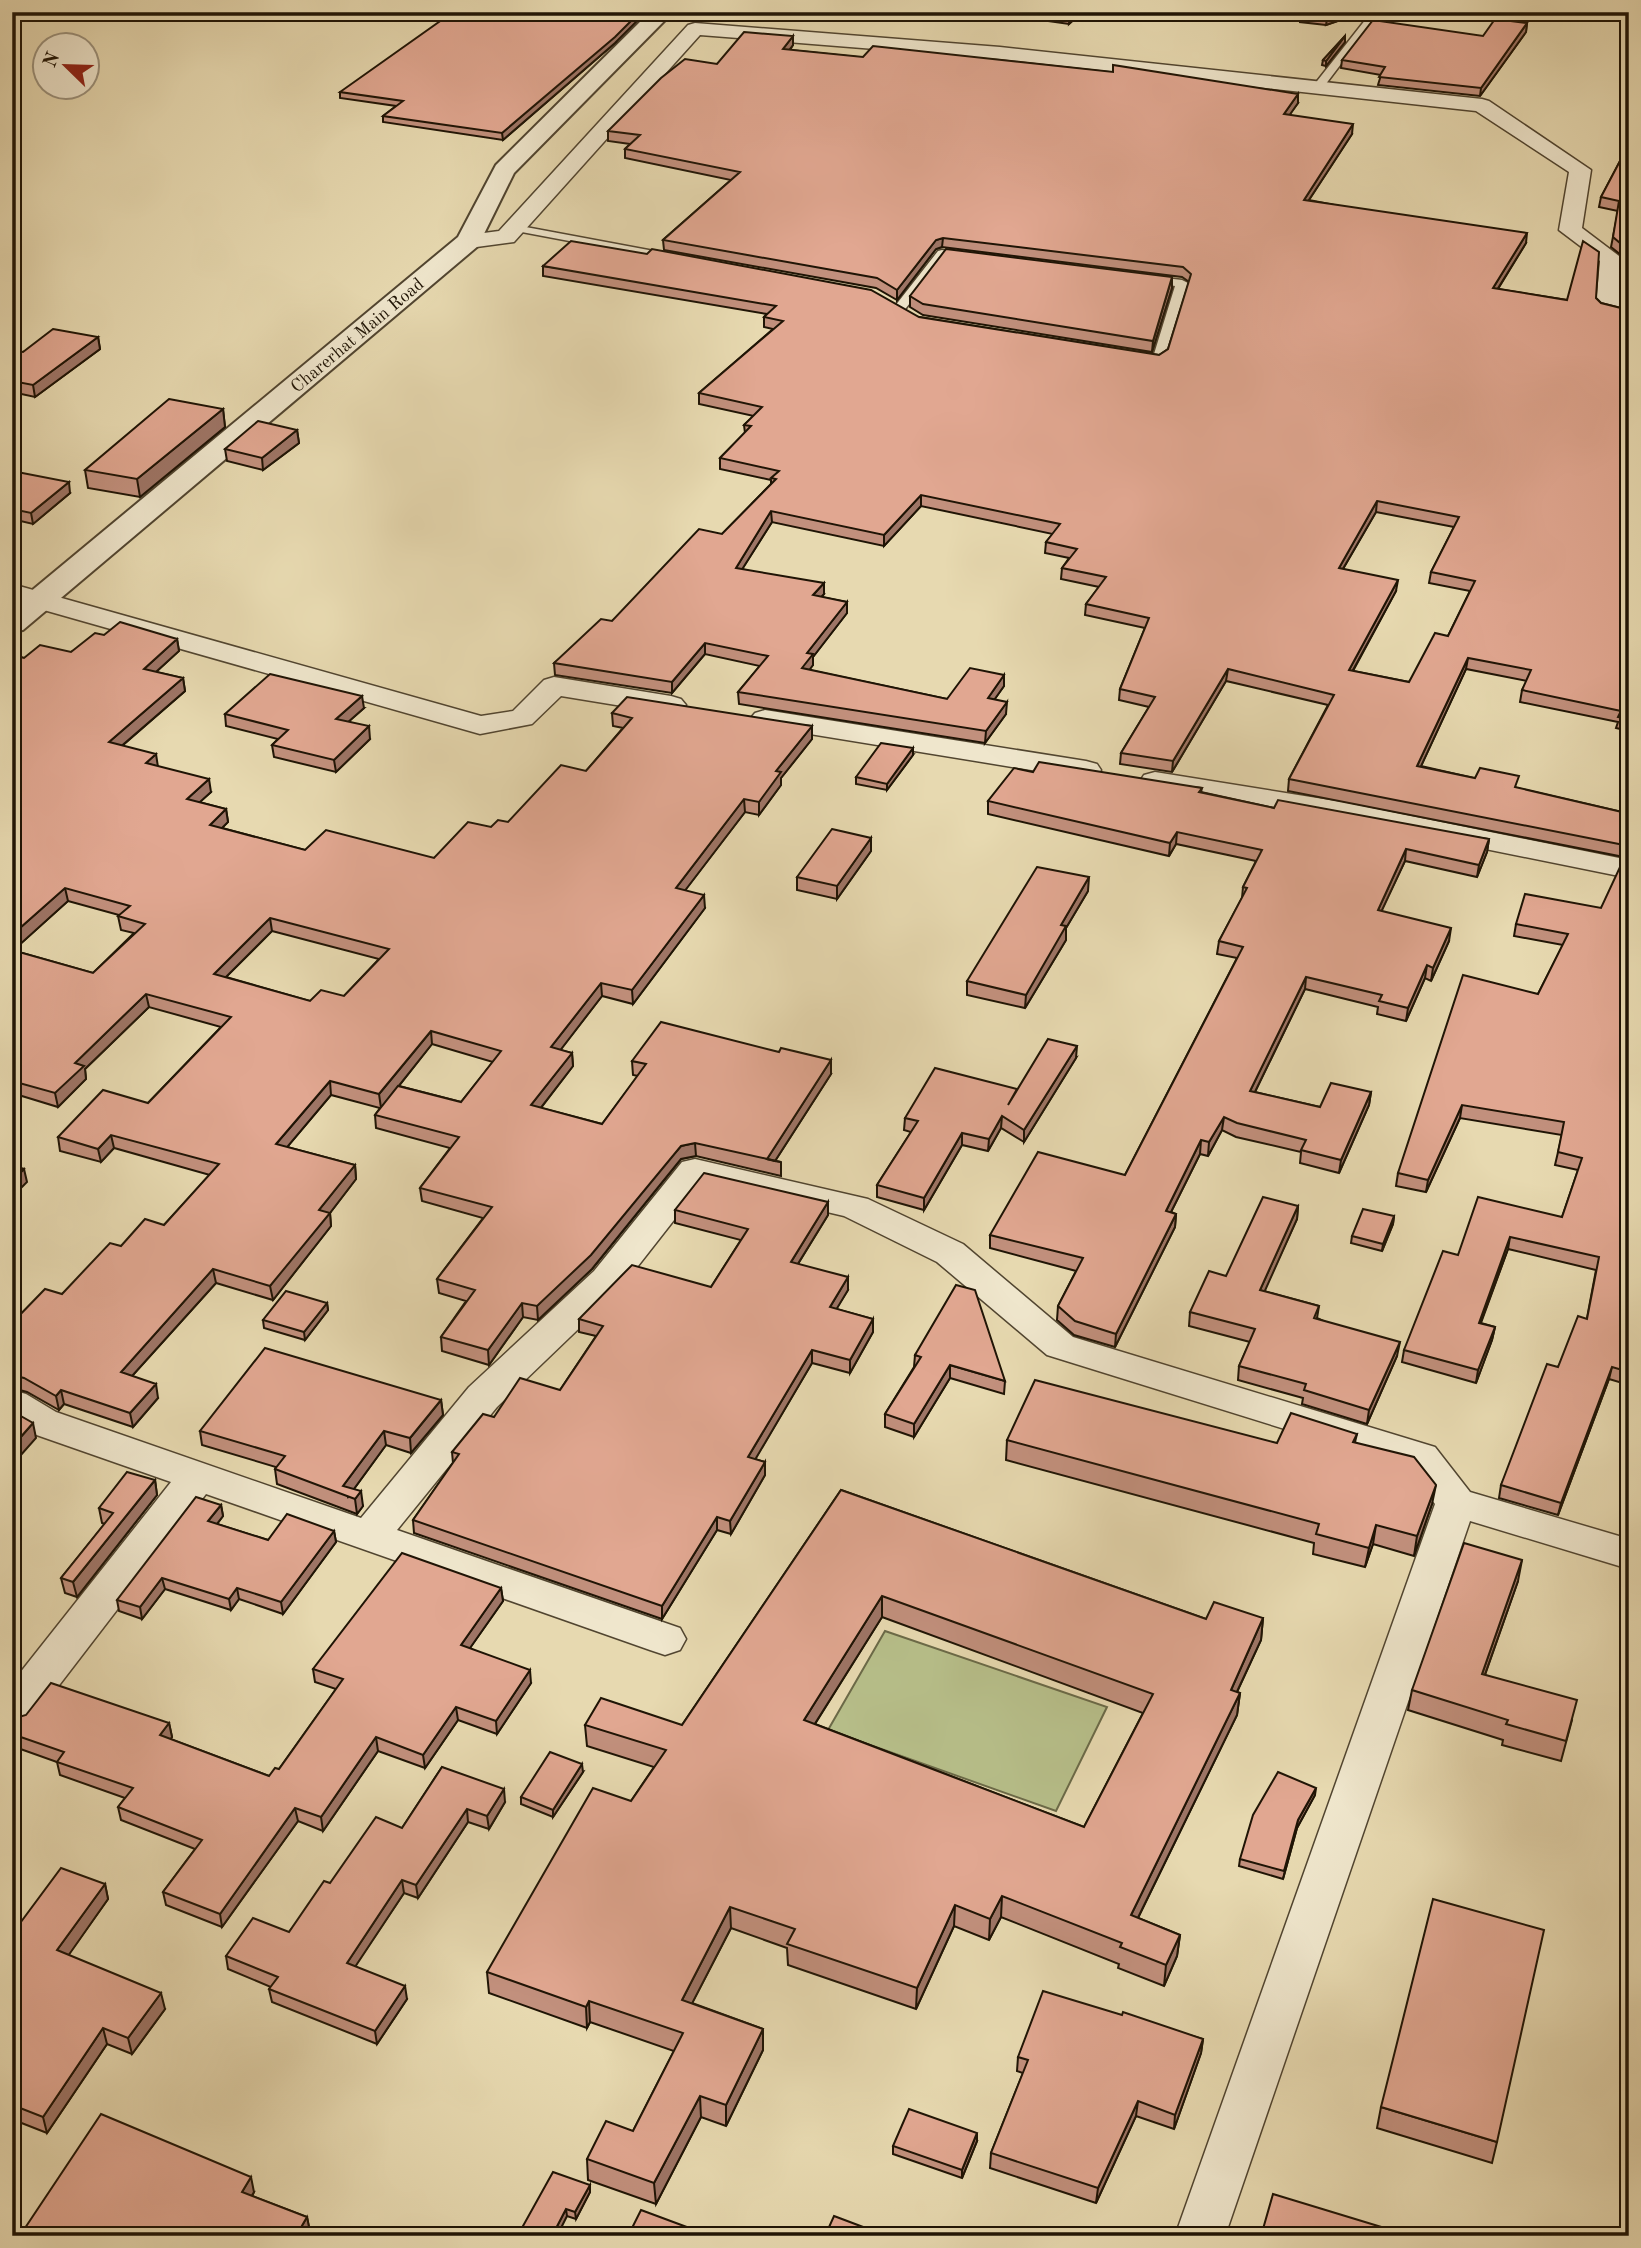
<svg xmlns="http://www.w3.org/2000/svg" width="1641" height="2248" font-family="'Old Standard TT',serif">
<rect width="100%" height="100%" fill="#e7d9b0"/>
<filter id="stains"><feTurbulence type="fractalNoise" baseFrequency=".00286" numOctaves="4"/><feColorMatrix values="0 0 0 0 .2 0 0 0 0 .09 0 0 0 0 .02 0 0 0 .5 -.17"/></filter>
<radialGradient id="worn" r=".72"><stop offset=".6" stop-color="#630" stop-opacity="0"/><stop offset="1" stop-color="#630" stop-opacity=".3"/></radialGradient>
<path fill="#b7bf8a" stroke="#6b6a48" stroke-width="2" d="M885,1631L1107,1707L1056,1811L828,1730Z"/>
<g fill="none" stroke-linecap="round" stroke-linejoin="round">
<g stroke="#514530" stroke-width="3">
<g id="service">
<path d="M1385,12H1400L1372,23L1322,89H1314V85L1366,19Z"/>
<path d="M515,225L670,254L676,257L670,260L511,230L509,228Z"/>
<path d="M942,250L971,256L965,259L945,257L903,312H895V306L938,251Z"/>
<path d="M1149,276L1182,280L1188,283L1165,359L1159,363L1137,356L1143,352L1154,354L1175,286L1145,281L1143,279Z"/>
</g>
</g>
<g stroke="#514530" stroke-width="3">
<g id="minor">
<path d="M695,23L1000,47L1482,99L1489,101L1591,170L1582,228L1623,259L1620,302L1629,304V318L1600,311L1596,306L1600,261L1559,230L1569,172L1476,111L1000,59L700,35L514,242L469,248L461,246L458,241L461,236L499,231L688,25Z"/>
<path d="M12,584L481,716L513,711L544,680L554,677L671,696L681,699L686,705L681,711L671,714L561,696L532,724L480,734L12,601Z"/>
<path d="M765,710L1086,761L1097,764L1101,770L1097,776L1086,779L755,725L750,719L755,713Z"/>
<path d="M1155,772L1342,802L1629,860V878L1342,820L1144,787L1140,781L1144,775Z"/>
<path d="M695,1159L868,1199L963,1244L1073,1337L1435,1447L1470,1492L1629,1539V1569L1470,1521L1225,2236H1175L1435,1504L1407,1467L1047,1355L937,1262L844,1216L703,1183L620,1289L497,1407L397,1530L680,1628L686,1639L680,1650L665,1655L650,1650L206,1494L27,1727L12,1732V1683L171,1482L28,1432L12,1422V1390L26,1394L56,1412L361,1518L469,1387L594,1271L682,1162Z"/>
</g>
</g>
<g stroke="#514530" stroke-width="4">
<path id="tertiary" d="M650,12H673L514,173L478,246L23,630L12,632V607L458,237L496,165Z"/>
</g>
<use href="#service" fill="#efe6cc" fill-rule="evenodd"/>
<use href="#minor" fill="#efe6cc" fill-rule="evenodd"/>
<use href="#tertiary" fill="#efe6cc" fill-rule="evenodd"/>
</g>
<g fill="#c2907d" stroke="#1f1405" stroke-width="2" fill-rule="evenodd">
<path d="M983,12H1082L1069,24Z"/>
<path d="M1301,12H1364L1326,25L1300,22Z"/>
<path d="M1527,23L1526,32L1480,96L1378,85L1381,75L1341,68L1342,60L1483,36Z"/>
<path d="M793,36V45L790,50L1298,103L1289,115L1352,134L1309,200L1526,243L1498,289L1567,300L1596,298L1601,303L1629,310V731L1616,728L1618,722L1520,702L1522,690L1527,681L1466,669L1421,766L1622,812L1629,806V858L1288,791L1289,779L1328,705L1226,681L1172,772L1120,764L1121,753L1149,707L1119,700L1120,689L1145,628L1085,615L1086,604L1099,587L1061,579L1062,568L1069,558L1045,553L1046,542L1053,534L921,506L884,546L772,522L742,569L824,594L821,597L847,602V613L813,657V665L809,670L947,699L1004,675V686L994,700L1006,714L985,743L739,704L738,692L760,666L705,654L672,693L555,675L554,663L612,621L722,534L771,484V480L720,469V458L745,433L744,425L754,416L699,404V393L773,329L764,327V317L767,314L543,276V266L919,317L1159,355L1168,349L1189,282L1182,277L942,247L936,249L897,300L876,288L664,250L663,240L731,180L625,158V149L630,144L608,141V131L717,64ZM1376,512L1454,527L1431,572L1429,583L1470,591L1448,636L1409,682L1353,671L1396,591L1343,569Z"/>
<path d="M1345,36V42L1326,66L1322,65L1323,60Z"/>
<path d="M615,43L503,140L383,122V116L396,106L340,98V92Z"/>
<path d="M1629,144V303L1623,300L1626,259L1611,247L1618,211L1599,207L1601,197Z"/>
<path d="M1172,288L1152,352L923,315L910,307V296Z"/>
<path d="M98,337L100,349L35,397L12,392V354Z"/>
<path d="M223,409L225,427L140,497L88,488L85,470Z"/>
<path d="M297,430L299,443L263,470L227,461L225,449Z"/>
<path d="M12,471L70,493L33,524L12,519Z"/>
<path d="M104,635L177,639L179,651L156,672L183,678L185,691L122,746L157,766L211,792L199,802L226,809L228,822L222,828L305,850L434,858L491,827L508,822L586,771L623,728L613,726L612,713L812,726V739L781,778V785L759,815L745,812L685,890L705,908L633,1004L602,996L560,1050L572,1053L573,1066L541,1108L602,1124L638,1076L633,1075L632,1061L831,1074L775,1161L781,1162V1176L696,1156L681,1159L592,1269L538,1320L523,1317L489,1365L442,1351L441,1337L466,1301L439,1293L437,1279L483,1218L422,1201L420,1188L450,1148L376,1128L375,1115L380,1108L331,1095L287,1147L355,1165L356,1179L330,1213L331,1226L273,1300L216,1283L132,1376L158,1398L133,1427L64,1404L59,1410L27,1392L12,1388V1323L62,1294L121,1246L164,1225L210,1175L114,1148L101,1162L60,1151L58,1137L148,1103L221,1027L149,1007L85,1069L86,1079L58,1107L12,1093V655L24,658L71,652ZM68,901L119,915L118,916L121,930L134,933L93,973L19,952L18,946ZM272,931L379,959L344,996L310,1001L226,977ZM432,1044L493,1062L461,1102L399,1086Z"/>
<path d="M364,708L349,721L370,739L336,772L274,757L272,745L278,739L226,726L225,714Z"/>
<path d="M913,755L887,790L856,784V777Z"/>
<path d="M1033,772L1202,788L1201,792L1274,808L1489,839L1487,852L1477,877L1405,861L1381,911L1449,941L1431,981L1425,978L1406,1021L1377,1014L1378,1007L1305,989L1255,1092L1320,1107L1371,1092L1369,1105L1339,1173L1300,1163L1301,1152L1236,1137L1222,1130L1208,1156L1200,1154L1171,1212L1176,1214L1175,1227L1115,1347L1074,1335L1057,1320L1058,1306L1076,1271L990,1248V1235L1125,1175L1237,958L1217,954L1219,941L1242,898L1243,887L1256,861L1176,844L1169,856L988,814V801Z"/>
<path d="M871,838V851L837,899L797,890V877Z"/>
<path d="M1629,868V1385L1609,1379L1558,1515L1499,1498L1501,1485L1558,1367L1587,1318L1596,1270L1508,1249L1481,1323L1495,1327L1492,1340L1476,1383L1402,1362L1404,1350L1458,1255L1562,1217L1578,1170L1555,1165L1562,1135L1460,1118L1426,1192L1396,1186L1398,1173L1538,994L1563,945L1514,936L1516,924L1601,908Z"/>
<path d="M1088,891L1066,928V940L1025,1008L967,995V981Z"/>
<path d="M1076,1058L1024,1142L1001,1128L988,1151L962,1145L924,1210L877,1197V1185L911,1132L904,1130L905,1118L1017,1090Z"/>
<path d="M828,1202V1215L798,1264L848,1290L836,1309L873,1319V1332L850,1373L812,1363L755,1459L765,1462V1475L731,1534L717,1530L662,1619L414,1533L413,1520L453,1463L452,1452L494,1417L560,1390L596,1336L579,1332V1319L711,1287L741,1240L675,1223V1210Z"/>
<path d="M1298,1206L1297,1219L1264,1291L1319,1306L1317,1318L1397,1356L1367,1424L1302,1404L1303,1398L1238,1380L1239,1366L1250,1342L1189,1326L1190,1312Z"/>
<path d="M1394,1216L1393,1224L1382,1251L1351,1243L1352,1236Z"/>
<path d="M327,1303L328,1310L305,1340L264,1328L263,1320Z"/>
<path d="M915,1355L1005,1381L1004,1394L950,1378L914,1437L885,1427V1414L914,1367Z"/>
<path d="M441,1400L443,1415L411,1453L386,1445L354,1489L363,1506L357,1514L277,1484L275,1469L276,1467L202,1445L200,1431Z"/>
<path d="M1357,1434L1355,1442L1432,1504L1414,1556L1373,1544L1365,1567L1313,1554L1314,1543L1006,1460L1007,1440L1277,1443Z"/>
<path d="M155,1480L157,1495L77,1597L65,1593L61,1578L105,1524L102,1523L99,1508Z"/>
<path d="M841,1490L1206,1619L1263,1618L1261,1640L1237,1692L1240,1693L1237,1715L1138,1918L1180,1935L1177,1956L1164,1986L1118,1968L1119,1964L1001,1917L989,1940L954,1926L916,2009L788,1965L787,1948L731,1928L692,2003L763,2029V2050L726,2126L701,2117L656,2204L588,2180L587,2159L633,2131L674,2051L590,2022L587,2028L489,1993L487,1972L631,1801L654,1767L587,1746L585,1725H682ZM882,1617L1143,1713L1084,1827L815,1724Z"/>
<path d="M221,1505L223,1516L217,1524L268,1540L334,1531L336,1542L283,1614L239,1599L231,1610L165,1589L142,1619L119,1611L117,1600Z"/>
<path d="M1518,1581L1485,1675L1572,1720L1561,1761L1502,1745L1503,1740L1408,1710L1412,1690Z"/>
<path d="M501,1588L503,1601L470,1648L531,1683L497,1734L458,1720L425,1768L378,1751L323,1831L298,1821L222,1927L166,1905L163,1892L195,1849L121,1820L118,1807L125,1798L60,1775L57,1762L12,1746V1719L169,1723L172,1737L170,1739L269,1776L279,1769L336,1689L315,1682L313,1669Z"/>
<path d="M442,1767L505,1802L489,1829L468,1822L418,1898L404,1893L355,1966L407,1999L377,2044L272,2002L269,1989L271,1987L228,1969L226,1956L289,1932L330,1883L402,1828Z"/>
<path d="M583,1772L553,1817L521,1804V1797Z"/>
<path d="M1315,1795L1297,1828L1283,1879L1239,1866L1240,1859Z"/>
<path d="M105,1884L108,1899L68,1955L165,2009L132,2054L107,2044L47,2133L19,2122L12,2132V1934Z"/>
<path d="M1122,2015L1203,2039L1201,2053L1174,2129L1136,2116L1096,2203L990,2168L991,2153L1023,2073L1017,2071L1018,2057Z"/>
<path d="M1381,2107L1497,2142L1492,2163L1377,2128Z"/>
<path d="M977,2141L962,2178L893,2154V2146Z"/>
<path d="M590,2185V2192L576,2219L567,2216L518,2235Z"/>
<path d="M254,2192L252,2196L307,2217L310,2232L308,2236H24L23,2231Z"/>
</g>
<g fill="#9e7566" stroke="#1f1405" stroke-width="2">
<path d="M640,12H646L615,43L503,140L502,133Z"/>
<path d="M1070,12H1082L1069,24Z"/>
<path d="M1329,12H1364L1326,25L1328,13Z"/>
<path d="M1527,23L1526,32L1480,96L1481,88Z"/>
<path d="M793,36V45L783,58V49Z"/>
<path d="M1345,36V42L1326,66V61Z"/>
<path d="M1298,94V103L1284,123V114Z"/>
<path d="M1353,124L1352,134L1303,209L1304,200Z"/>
<path d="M1527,233L1526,243L1492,298L1493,288Z"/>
<path d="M943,238L942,247L936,249L897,300V290L936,240Z"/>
<path d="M1172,277V288L1152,352L1153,341Z"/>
<path d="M98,337L100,349L35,397L33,385Z"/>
<path d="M223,409L225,427L140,497L137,479Z"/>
<path d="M297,430L299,443L263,470L262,458Z"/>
<path d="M69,482L70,493L33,524L31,513Z"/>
<path d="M921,495V506L884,546V535Z"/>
<path d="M1377,501L1376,512L1337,579L1339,568Z"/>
<path d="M771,511L772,522L736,579V568Z"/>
<path d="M1398,580L1396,591L1347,681L1349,670Z"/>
<path d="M824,583V594L813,606V595Z"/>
<path d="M847,602V613L813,657V665L802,680V668L807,653Z"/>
<path d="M177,639L179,651L146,681L144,669Z"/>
<path d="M705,643V654L672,693V682Z"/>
<path d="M1468,658L1466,669L1416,777L1417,766Z"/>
<path d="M1228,669L1226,681L1172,772L1173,761Z"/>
<path d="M1004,675V686L987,710L988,698Z"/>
<path d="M183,678L185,691L111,755L109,742Z"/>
<path d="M362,696L364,708L338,731L336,719Z"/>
<path d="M1007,702L1006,714L985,743L986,731Z"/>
<path d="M369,726L370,739L336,772L334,760Z"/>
<path d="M812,726V739L781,778V785L759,815V802L776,771Z"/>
<path d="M913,748V755L887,790V784Z"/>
<path d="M156,754L158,767L146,763Z"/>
<path d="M209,779L211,792L189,812L187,799Z"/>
<path d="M744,799L745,812L677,901L676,888Z"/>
<path d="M226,809L228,822L212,838L210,825Z"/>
<path d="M1177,832L1176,844L1169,856L1170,843Z"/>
<path d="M871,838V851L837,899V886Z"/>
<path d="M1489,839L1487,852L1477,877L1479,865Z"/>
<path d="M1406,849L1405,861L1376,923L1378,910Z"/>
<path d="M1089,877L1088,891L1066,928V940L1025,1008L1026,995L1061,925Z"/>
<path d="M65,888L68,901L18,946L20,957L12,961V935Z"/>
<path d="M704,895L705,908L633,1004L632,990Z"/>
<path d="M270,918L272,931L216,987L214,974Z"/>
<path d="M1451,928L1449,941L1431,981L1433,968Z"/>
<path d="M1427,965L1425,978L1406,1021L1408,1008Z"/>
<path d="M1306,977L1305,989L1249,1104L1250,1091Z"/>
<path d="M601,983L602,996L552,1061L551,1047Z"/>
<path d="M146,994L149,1007L85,1069L86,1079L58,1107L55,1093L75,1063Z"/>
<path d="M431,1031L432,1044L381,1108L379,1094Z"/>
<path d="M1077,1046L1076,1058L1024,1142V1130Z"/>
<path d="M572,1053L573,1066L532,1119L531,1105Z"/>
<path d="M831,1060V1074L775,1161L767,1159Z"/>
<path d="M330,1081L331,1095L278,1158L276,1144Z"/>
<path d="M1371,1092L1369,1105L1339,1173L1341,1160Z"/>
<path d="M1462,1105L1460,1118L1426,1192L1428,1180Z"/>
<path d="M1002,1116L1001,1128L988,1151L989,1139Z"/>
<path d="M1224,1117L1222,1130L1208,1156L1209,1142Z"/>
<path d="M962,1133V1145L924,1210V1198Z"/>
<path d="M111,1135L114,1148L101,1162L98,1149Z"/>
<path d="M1201,1140L1200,1154L1165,1224L1166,1211Z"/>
<path d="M695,1143L696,1156L681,1159L592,1269L538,1320L537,1306L681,1146Z"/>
<path d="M355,1165L356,1179L330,1213L331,1226L273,1300L270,1286L319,1210Z"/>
<path d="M24,1169L27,1182L12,1197V1181Z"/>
<path d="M828,1202V1215L791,1275V1262Z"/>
<path d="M1298,1206L1297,1219L1259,1304L1260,1290Z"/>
<path d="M1176,1214L1175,1227L1115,1347L1116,1334Z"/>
<path d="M1394,1216L1393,1224L1382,1251L1383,1244Z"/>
<path d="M1510,1237L1508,1249L1476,1335L1479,1323Z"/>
<path d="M213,1269L216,1283L123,1386L121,1372Z"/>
<path d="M848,1277V1290L830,1320V1307Z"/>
<path d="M327,1303L328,1310L305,1340L304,1332Z"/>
<path d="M522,1303L523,1317L489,1365L488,1350Z"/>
<path d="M873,1319V1332L850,1373V1360Z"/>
<path d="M1495,1327L1492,1340L1476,1383L1478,1370Z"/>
<path d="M1400,1342L1397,1356L1367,1424L1369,1410Z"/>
<path d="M812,1350V1363L749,1470L748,1457Z"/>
<path d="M950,1365V1378L914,1437V1424Z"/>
<path d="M1612,1367L1609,1379L1558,1515L1561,1503Z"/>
<path d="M156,1384L158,1398L133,1427L130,1413Z"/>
<path d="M61,1390L64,1404L59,1410L56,1396Z"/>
<path d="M441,1400L443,1415L411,1453L410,1438Z"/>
<path d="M33,1423L36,1438L12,1465V1447Z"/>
<path d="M384,1431L386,1445L348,1497L343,1486Z"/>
<path d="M765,1462V1475L731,1534L730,1521Z"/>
<path d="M155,1480L157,1495L77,1597L73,1582Z"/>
<path d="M1436,1485L1432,1504L1414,1556L1417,1536Z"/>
<path d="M361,1491L363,1506L357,1514L355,1499Z"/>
<path d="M221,1505L223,1516L210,1533L208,1521Z"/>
<path d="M717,1517V1530L662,1619V1606Z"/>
<path d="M1376,1525L1373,1544L1365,1567L1369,1548Z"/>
<path d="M334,1531L336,1542L283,1614L281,1602Z"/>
<path d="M1522,1560L1518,1581L1478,1694L1482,1674Z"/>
<path d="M162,1578L165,1589L142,1619L140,1607Z"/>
<path d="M237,1588L239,1599L231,1610L229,1599Z"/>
<path d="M501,1588L503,1601L463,1658L461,1645Z"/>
<path d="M882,1596V1617L804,1741V1720Z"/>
<path d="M1263,1618L1261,1640L1228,1711L1231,1690Z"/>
<path d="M530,1670L531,1683L497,1734L496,1721Z"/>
<path d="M1240,1693L1237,1715L1129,1936L1131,1915Z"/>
<path d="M456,1707L458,1720L425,1768L423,1755Z"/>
<path d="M169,1723L172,1737L163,1749L160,1735Z"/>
<path d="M376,1737L378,1751L323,1831L321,1817Z"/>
<path d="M582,1764L583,1772L553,1817V1810Z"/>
<path d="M1316,1788L1315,1795L1297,1828L1283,1879L1298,1820Z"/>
<path d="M504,1789L505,1802L489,1829L487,1816Z"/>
<path d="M295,1808L298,1821L222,1927L220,1914Z"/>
<path d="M467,1809L468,1822L418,1898L416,1885Z"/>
<path d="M402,1880L404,1893L349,1976L347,1963Z"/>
<path d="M105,1884L108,1899L61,1966L57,1950Z"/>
<path d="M1002,1896L1001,1917L989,1940L990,1919Z"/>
<path d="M955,1905L954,1926L916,2009L917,1988Z"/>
<path d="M730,1907L731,1928L683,2021L682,2000Z"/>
<path d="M1180,1935L1177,1956L1164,1986L1166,1965Z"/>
<path d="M405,1986L407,1999L377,2044L375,2031Z"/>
<path d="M161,1993L165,2009L132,2054L128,2038Z"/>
<path d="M589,2001L590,2022L587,2028L586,2007Z"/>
<path d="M103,2028L107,2044L47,2133L43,2117Z"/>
<path d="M763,2029V2050L726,2126V2105Z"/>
<path d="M1203,2039L1201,2053L1174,2129L1175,2115Z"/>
<path d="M700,2096L701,2117L656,2204L654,2183Z"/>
<path d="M1138,2101L1136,2116L1096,2203L1098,2188Z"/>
<path d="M15,2106L19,2122L12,2132V2110Z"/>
<path d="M977,2133V2141L962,2178V2170Z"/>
<path d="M251,2177L254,2192L245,2207L242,2192Z"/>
<path d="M590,2185V2192L576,2219L575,2212Z"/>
<path d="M566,2209L567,2216L557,2236H552Z"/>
<path d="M307,2217L310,2232L308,2236H296Z"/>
</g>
<g fill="#e1a791" stroke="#1f1405" stroke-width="2" fill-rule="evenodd">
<path d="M453,12H640L615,37L502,133L383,116L403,101L340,92Z"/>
<path d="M1495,19L1527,23L1481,88L1379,77L1385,67L1342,60L1373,20L1483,36Z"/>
<path d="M744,32L793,36L783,49L863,57L873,46L1113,72V65L1298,94L1284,114L1353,124L1304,200L1527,233L1493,288L1567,300L1583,241L1599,252L1596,298L1601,303L1629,310V719L1618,717L1621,711L1522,690L1531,670L1468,658L1417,766L1475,778L1480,768L1519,776L1515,787L1622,812L1624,805L1629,806V846L1289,779L1334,695L1228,669L1173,761L1121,753L1155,697L1120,689L1149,618L1086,604L1106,577L1062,568L1077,549L1046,542L1060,524L921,495L884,535L771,511L736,568L824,583L813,595L847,602L807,653L813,654L802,668L947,699L970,668L1004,675L988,698L1007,702L986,731L738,692L768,656L705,643L672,682L554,663L601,619L612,621L699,529L722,534L776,479L771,478L779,471L720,458L751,426L744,425L762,407L699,393L783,321L764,317L776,306L543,266L571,241L647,254L652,249L871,290L919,317L1159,355L1168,349L1191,274L1183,267L943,238L936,240L897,290L877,278L663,240L740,172L625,149L640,135L608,131L661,78L685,59L717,64ZM1377,501L1459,517L1431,572L1475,581L1448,636L1435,633L1409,682L1349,670L1398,580L1339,568Z"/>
<path d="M1345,36L1326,61L1323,60Z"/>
<path d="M1629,144V292L1625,290L1627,249L1613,237L1619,201L1601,197Z"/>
<path d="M946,249L1172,277L1153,341L923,304L910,296Z"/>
<path d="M53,329L98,337L33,385L12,381V354L17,351L23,352Z"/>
<path d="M169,399L223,409L137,479L85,470Z"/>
<path d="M258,421L297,430L262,458L225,449Z"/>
<path d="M12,471L69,482L31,513L12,509Z"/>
<path d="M120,622L177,639L144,669L183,678L109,742L156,754L146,763L209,779L187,799L226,809L210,825L305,850L326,830L434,858L468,822L491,827L498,820L508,822L561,765L586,771L632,718L612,713L627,697L812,726L776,771L781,772L759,802L744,799L676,888L704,895L632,990L601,983L551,1047L572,1053L531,1105L602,1124L646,1064L632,1061L661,1022L779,1052L781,1048L831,1060L767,1159L781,1162L695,1143L681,1146L591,1255L537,1306L522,1303L488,1350L441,1337L475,1290L437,1279L492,1207L420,1188L459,1137L375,1115L398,1086L461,1102L501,1051L431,1031L379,1094L330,1081L276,1144L355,1165L319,1210L330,1213L270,1286L213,1269L121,1372L156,1384L130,1413L61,1390L56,1396L24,1378L12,1375V1323L45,1289L62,1294L110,1243L121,1246L145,1219L164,1225L219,1164L111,1135L98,1149L58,1137L103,1090L148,1103L231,1017L146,994L75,1063L84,1066L55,1093L12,1081V950L93,973L145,924L118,916L130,906L65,888L12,935V655L24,658L40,645L71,652L95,633L104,635ZM270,918L389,949L344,996L321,990L310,1001L214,974Z"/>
<path d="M270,674L362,696L336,719L369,726L334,760L272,745L288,730L225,714Z"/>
<path d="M881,743L913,748L887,784L856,777Z"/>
<path d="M1039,762L1202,788L1199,792L1274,808L1278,800L1489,839L1479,865L1406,849L1378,910L1451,928L1433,968L1427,965L1408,1008L1379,1001L1382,995L1306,977L1250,1091L1320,1107L1331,1083L1371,1092L1341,1160L1301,1150L1306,1140L1237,1123L1224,1117L1209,1142L1201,1140L1166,1211L1176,1214L1116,1334L1075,1321L1058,1306L1083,1258L990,1235L1038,1152L1125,1175L1243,947L1219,941L1247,888L1243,887L1262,850L1177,832L1170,843L988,801L1014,768L1033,772Z"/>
<path d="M832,829L871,838L837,886L797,877Z"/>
<path d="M1037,867L1089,877L1061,925L1066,926L1026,995L967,981Z"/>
<path d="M1620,867L1629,868V1372L1612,1367L1561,1503L1501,1485L1547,1364L1558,1367L1578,1316L1587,1319L1599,1257L1510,1237L1479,1323L1495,1327L1478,1370L1404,1350L1443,1251L1458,1255L1478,1197L1562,1217L1582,1158L1558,1152L1564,1122L1462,1105L1428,1180L1398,1173L1463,975L1538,994L1568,934L1516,924L1525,894L1601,908Z"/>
<path d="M1048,1039L1077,1046L1024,1130L1002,1116L989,1139L962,1133L924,1198L877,1185L918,1121L905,1118L935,1068L1017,1089L1008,1105Z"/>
<path d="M12,1165L24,1169L12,1181Z"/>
<path d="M704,1173L828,1202L791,1262L848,1277L830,1307L873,1319L850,1360L812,1350L748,1457L765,1462L730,1521L717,1517L662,1606L413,1520L459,1454L452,1452L483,1414L494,1417L520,1378L560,1390L603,1326L579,1319L632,1265L711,1287L748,1229L675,1210Z"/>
<path d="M1263,1197L1298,1206L1260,1290L1319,1306L1314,1318L1400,1342L1369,1410L1304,1390L1306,1384L1239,1366L1255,1329L1190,1312L1209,1271L1226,1276Z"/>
<path d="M1363,1209L1394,1216L1383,1244L1352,1236Z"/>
<path d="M956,1285L975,1290L1005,1381L950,1365L914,1424L885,1414L921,1357L915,1355Z"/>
<path d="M286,1291L327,1303L304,1332L263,1320Z"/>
<path d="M265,1348L441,1400L410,1438L384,1431L343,1486L361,1491L355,1499L275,1469L285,1456L200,1431Z"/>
<path d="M1035,1380L1277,1443L1291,1413L1357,1434L1353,1442L1414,1457L1436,1485L1417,1536L1376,1525L1369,1548L1316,1534L1319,1524L1007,1440Z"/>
<path d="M12,1411L33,1423L12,1447Z"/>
<path d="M127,1472L155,1480L73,1582L61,1578L113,1513L99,1508Z"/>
<path d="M841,1490L1206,1619L1214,1602L1263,1618L1231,1690L1240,1693L1131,1915L1180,1935L1166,1965L1120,1947L1122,1943L1002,1896L990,1919L955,1905L917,1988L787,1944L795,1929L730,1907L682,2000L763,2029L726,2105L700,2096L654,2183L587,2159L606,2121L633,2131L683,2033L589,2001L586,2007L487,1972L593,1788L631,1801L666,1750L585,1725L601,1698L682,1725ZM882,1596L1153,1694L1084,1827L804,1720Z"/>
<path d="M196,1497L221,1505L208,1521L268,1540L287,1514L334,1531L281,1602L237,1588L229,1599L162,1578L140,1607L117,1600Z"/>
<path d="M1464,1543L1522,1560L1482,1674L1577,1700L1566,1741L1506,1724L1508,1720L1412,1690Z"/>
<path d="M402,1553L501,1588L461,1645L530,1670L496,1721L456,1707L423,1755L376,1737L321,1817L295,1808L220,1914L163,1892L202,1840L118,1807L133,1788L57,1762L64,1752L12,1734V1719L26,1715L51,1683L169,1723L160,1735L269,1776L275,1768L279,1769L343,1679L313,1669Z"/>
<path d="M550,1752L582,1764L553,1810L521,1797Z"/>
<path d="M442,1767L504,1789L487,1816L467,1809L416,1885L402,1880L347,1963L405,1986L375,2031L269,1989L278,1977L226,1956L253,1918L289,1932L324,1881L330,1883L376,1817L402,1828Z"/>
<path d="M1278,1772L1316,1788L1298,1820L1284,1871L1240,1859L1253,1815Z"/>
<path d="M61,1868L105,1884L57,1950L161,1993L128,2038L103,2028L43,2117L15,2106L12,2110V1934Z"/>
<path d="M1433,1899L1544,1930L1497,2142L1381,2107Z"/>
<path d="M1043,1991L1122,2015L1123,2012L1203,2039L1175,2115L1138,2101L1098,2188L991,2153L1028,2060L1018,2057Z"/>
<path d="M909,2109L977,2133L962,2170L893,2146Z"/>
<path d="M101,2114L251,2177L242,2192L307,2217L296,2236H36L23,2231Z"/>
<path d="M553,2172L590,2185L575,2212L566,2209L552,2236H511L513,2233L518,2235Z"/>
<path d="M1273,2194L1411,2236H1261Z"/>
<path d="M641,2210L711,2236H628Z"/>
<path d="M834,2216L887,2236H825Z"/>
</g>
<g text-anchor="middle" stroke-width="6" stroke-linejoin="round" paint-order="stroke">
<g font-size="18" fill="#1f1405" stroke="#efe6cc">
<text transform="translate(357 335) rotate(-40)" y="6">Charerhat Main Road</text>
</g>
</g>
<rect width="1641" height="2248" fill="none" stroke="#e7d9b0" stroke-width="42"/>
<rect x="14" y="14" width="1613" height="2220" fill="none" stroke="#1f1405" stroke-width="3.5"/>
<rect x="21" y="21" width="1599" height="2206" fill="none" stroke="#1f1405" stroke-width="2"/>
<g transform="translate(66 66) rotate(293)"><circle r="33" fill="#efe6cc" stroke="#9c927c" stroke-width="2"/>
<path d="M0-5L12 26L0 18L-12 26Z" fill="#8f2418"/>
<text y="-10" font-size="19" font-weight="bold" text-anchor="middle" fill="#1f1405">N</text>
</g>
<rect width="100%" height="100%" filter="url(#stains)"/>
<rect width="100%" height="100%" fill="url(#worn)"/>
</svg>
